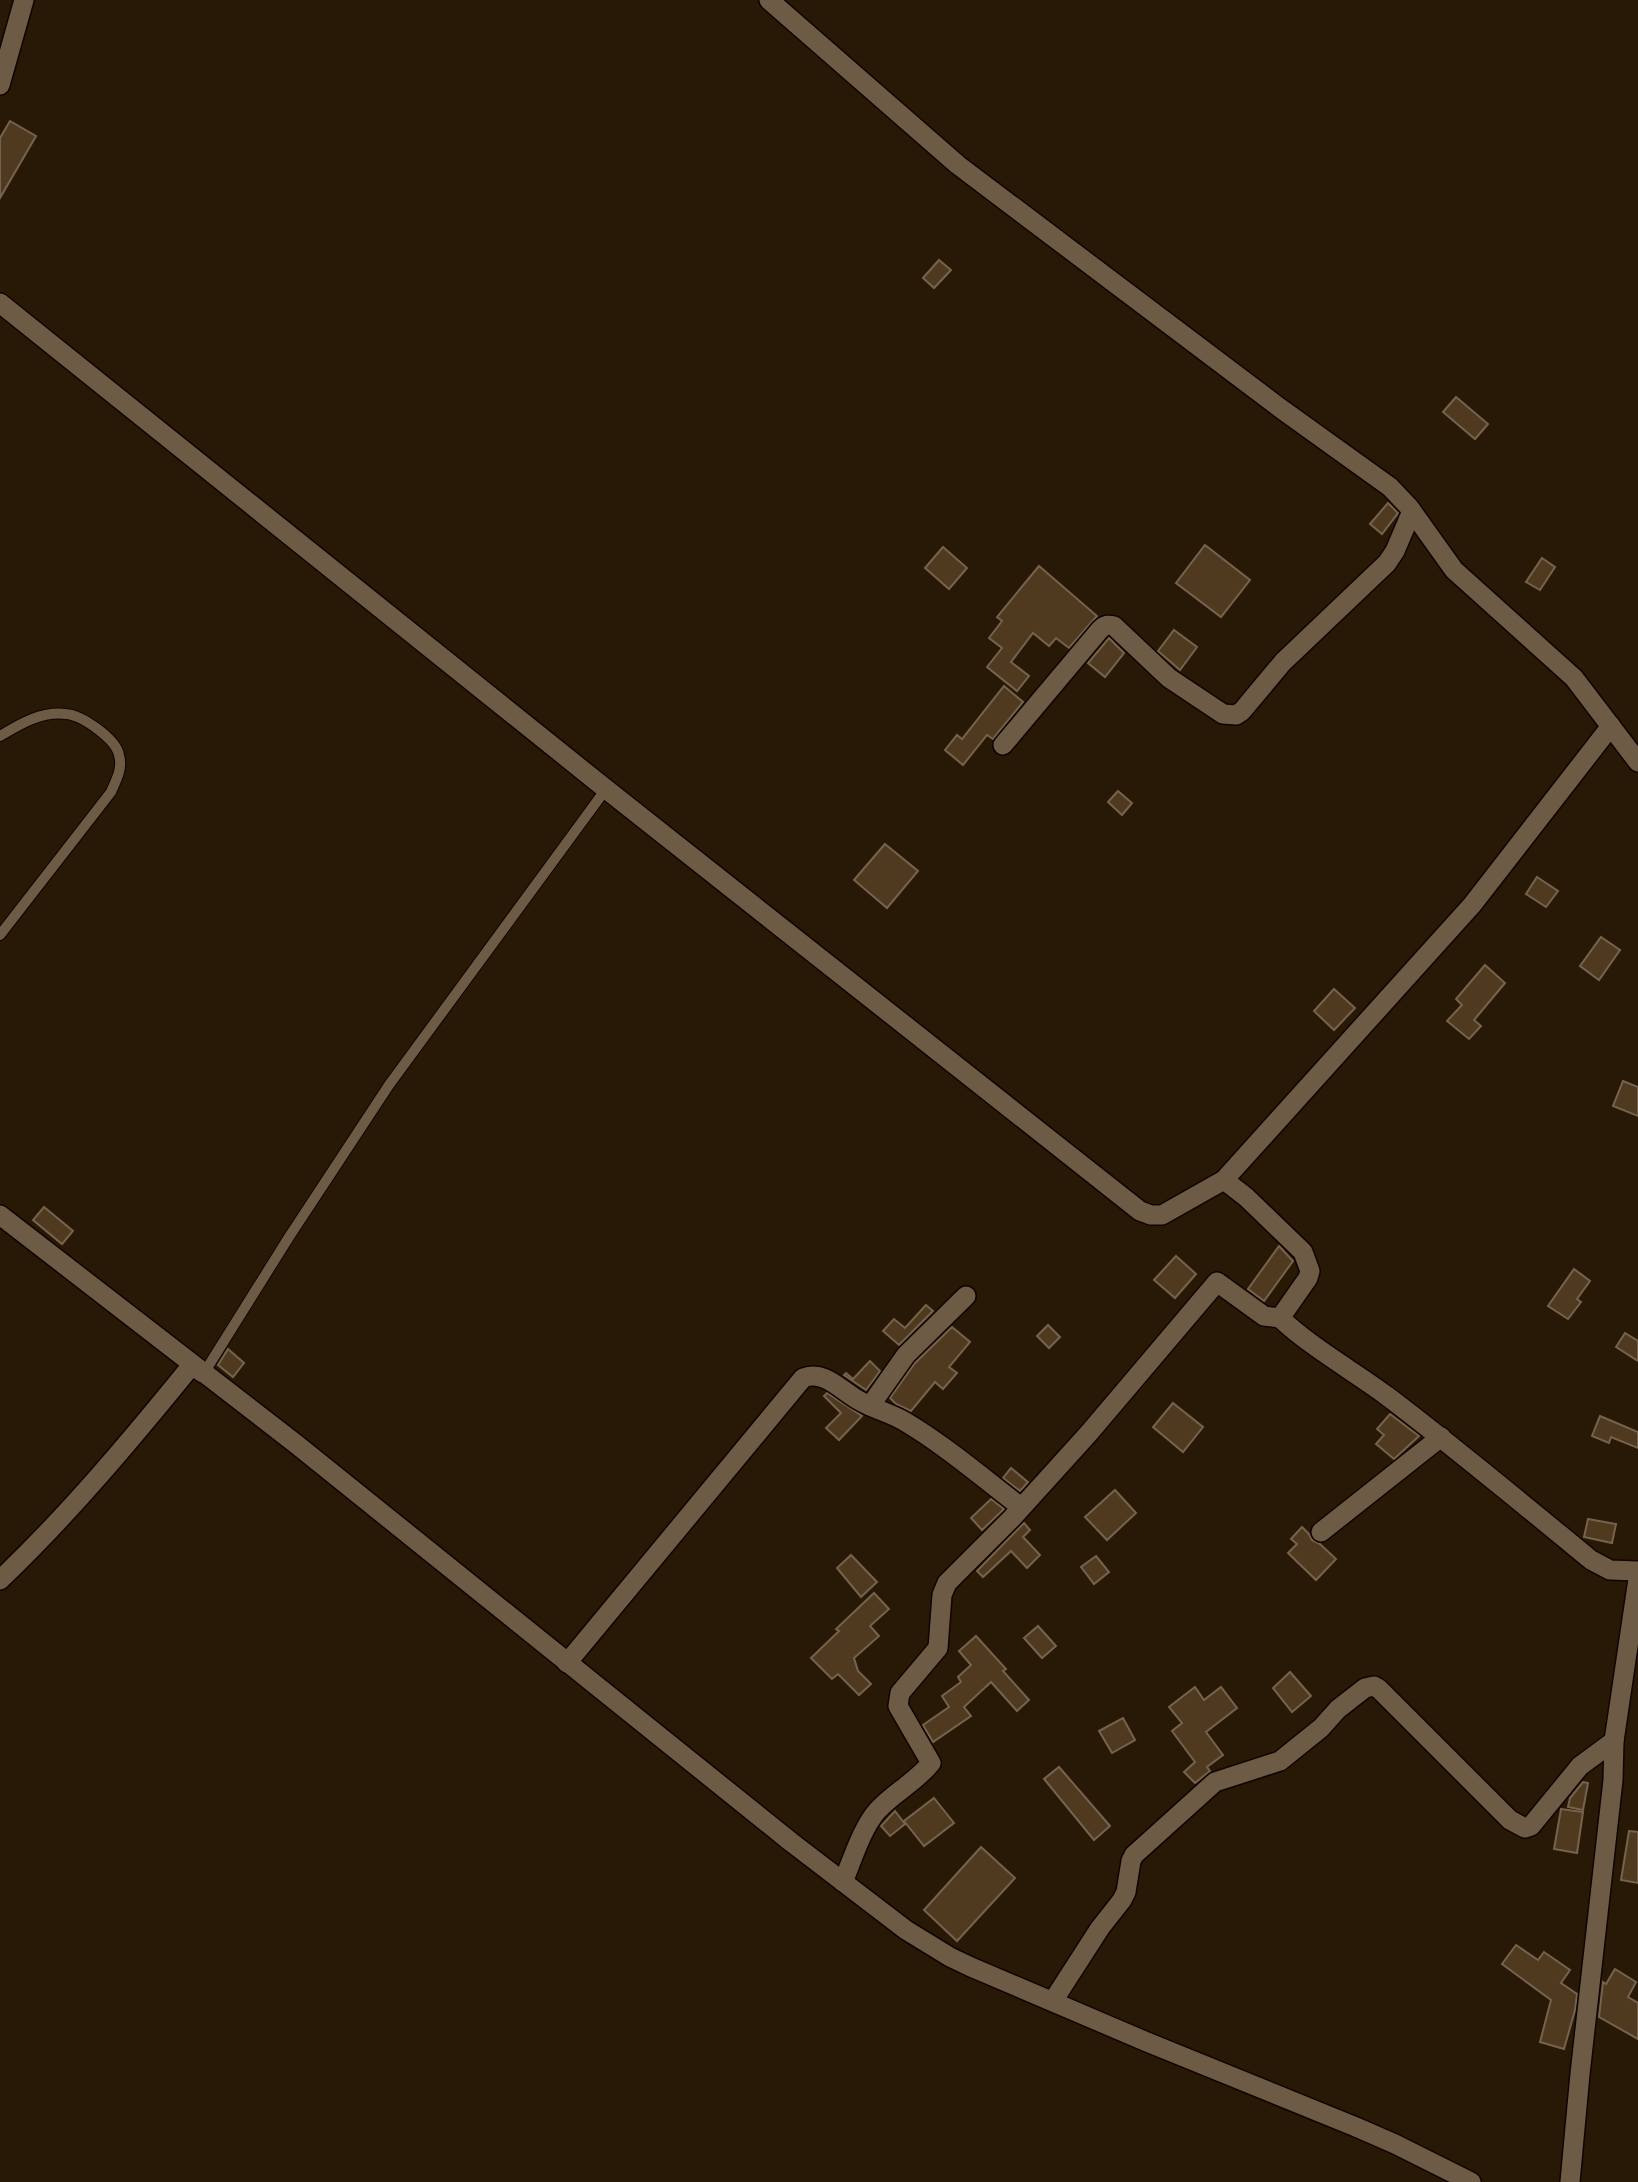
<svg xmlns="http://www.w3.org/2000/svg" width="1638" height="2182" font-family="'Sofia Sans Condensed',sans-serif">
<rect width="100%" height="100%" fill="#281906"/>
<g fill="#4f3a20" stroke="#75634e" stroke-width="2">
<path d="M10,121L36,136L0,198V138Z"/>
<path d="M939,260L951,270L934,288L923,278Z"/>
<path d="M1456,397L1488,424L1475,439L1443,412Z"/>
<path d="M1388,503L1398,513L1382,534L1370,524Z"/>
<path d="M1205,545L1250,580L1221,617L1176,583Z"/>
<path d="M943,547L967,568L949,589L925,568Z"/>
<path d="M1542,558L1555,567L1540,590L1526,582Z"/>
<path d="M1039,566L1097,616L1069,648L1056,638L1049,646L1033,633L1011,662L1029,676L1017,691L987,667L1002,648L989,638L1002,621L997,617Z"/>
<path d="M1174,630L1197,647L1180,670L1158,651Z"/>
<path d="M1109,638L1124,653L1105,677L1088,663Z"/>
<path d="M1004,686L1023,702L993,739L987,735L963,765L945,750L957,735L962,739Z"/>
<path d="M1118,791L1132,803L1122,815L1108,802Z"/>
<path d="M885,844L918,871L887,908L854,880Z"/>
<path d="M1537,877L1558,891L1546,907L1526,894Z"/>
<path d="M1601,937L1620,950L1599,980L1580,966Z"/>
<path d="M1485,965L1505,983L1474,1020L1481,1026L1469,1039L1447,1021L1462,1005L1456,999Z"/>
<path d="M1334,989L1355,1008L1334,1030L1314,1011Z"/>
<path d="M1623,1081L1638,1087V1116L1613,1106Z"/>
<path d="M44,1207L73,1231L62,1244L33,1220Z"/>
<path d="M1279,1246L1293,1261L1264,1301L1248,1289Z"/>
<path d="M1176,1256L1196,1274L1175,1298L1154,1280Z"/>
<path d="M1574,1269L1590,1281L1577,1299L1581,1302L1568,1319L1548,1306Z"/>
<path d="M926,1305L933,1311L899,1345L883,1331L894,1319L905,1328Z"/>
<path d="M1048,1325L1060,1337L1049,1348L1037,1336Z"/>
<path d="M952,1327L970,1342L949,1367L957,1373L943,1389L935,1382L911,1411L896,1404L890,1398L915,1363Z"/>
<path d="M1625,1333L1638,1341V1361L1616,1347Z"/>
<path d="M228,1349L244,1363L233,1377L218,1365Z"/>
<path d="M870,1361L880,1371L866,1390L844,1375L846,1373L853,1379Z"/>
<path d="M827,1393L862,1416L839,1440L826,1428L841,1413L824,1396Z"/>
<path d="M1173,1403L1203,1427L1183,1452L1153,1427Z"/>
<path d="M1390,1414L1419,1436L1394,1459L1376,1444L1384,1435L1377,1429Z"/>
<path d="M1600,1416L1638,1432V1448L1611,1437L1609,1443L1592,1436Z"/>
<path d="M1011,1468L1028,1482L1020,1491L1003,1478Z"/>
<path d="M1115,1490L1136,1513L1107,1540L1085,1517Z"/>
<path d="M991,1499L1004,1509L982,1530L971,1518Z"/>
<path d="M1588,1519L1616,1524L1612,1543L1584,1537Z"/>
<path d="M1024,1523L1030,1530L1023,1537L1040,1555L1027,1568L1011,1551L983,1577L977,1571Z"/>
<path d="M1302,1527L1309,1534L1312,1540L1320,1544L1336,1559L1316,1580L1288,1553L1297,1544L1291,1539Z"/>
<path d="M851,1555L877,1582L861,1597L837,1568Z"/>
<path d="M1096,1556L1109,1572L1094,1584L1081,1567Z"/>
<path d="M874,1593L889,1609L870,1626L879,1636L854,1658L858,1671L871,1684L859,1695L838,1674L832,1679L811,1658L839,1631L836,1629Z"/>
<path d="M1038,1626L1056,1646L1042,1658L1024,1638Z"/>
<path d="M976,1636L1006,1669L1003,1671L1029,1700L1017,1711L991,1682L964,1707L971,1716L933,1742L923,1725L949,1707L942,1696L961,1682L958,1677L971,1665L959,1651Z"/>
<path d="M1290,1672L1311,1696L1292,1712L1273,1688Z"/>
<path d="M1195,1687L1204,1700L1221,1687L1237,1708L1206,1732L1223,1755L1207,1767L1210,1771L1195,1783L1184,1772L1195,1762L1172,1731L1182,1723L1169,1707Z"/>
<path d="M1123,1718L1135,1740L1112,1753L1099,1731Z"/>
<path d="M1059,1767L1110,1826L1094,1840L1044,1779Z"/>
<path d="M1583,1782L1588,1783L1583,1810L1568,1807L1570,1798Z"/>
<path d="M934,1798L954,1823L924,1846L904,1821Z"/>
<path d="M1561,1809L1583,1812L1577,1853L1554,1849Z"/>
<path d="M895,1811L905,1824L890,1836L881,1826Z"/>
<path d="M1629,1831L1638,1832V1883L1621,1880Z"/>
<path d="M981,1847L1015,1878L957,1941L924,1910Z"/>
<path d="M1516,1945L1538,1960L1544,1952L1570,1970L1561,1983L1577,1994L1575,2010L1564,2049L1540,2042L1551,2000L1502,1964Z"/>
<path d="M1615,1969L1636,1982L1628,1997L1638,2003V2039L1599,2017L1603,1982L1606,1984Z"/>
</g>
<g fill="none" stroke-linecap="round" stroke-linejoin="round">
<g stroke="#100400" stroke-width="12">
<g id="service">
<path d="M0,736C20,724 41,711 66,714C82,715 116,739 119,755C123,769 116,780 111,792L0,935"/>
<path d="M204,1373L289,1237L389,1085L606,789"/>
</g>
</g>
<g stroke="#100400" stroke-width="22">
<g id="minor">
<path d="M769,0L958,165L1280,408L1390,487L1409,507L1454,570L1574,678L1638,762"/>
<path d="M0,85L24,0"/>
<path d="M0,303L606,789L1140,1211L1151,1215H1162L1224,1180L1472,905L1611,726"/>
<path d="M1003,745L1098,632C1103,626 1106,624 1114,626L1169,678L1223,714L1236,715L1242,711L1283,662L1387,563L1395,551L1412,511"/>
<path d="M1224,1180L1246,1197L1303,1252L1310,1271L1308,1278L1280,1318C1312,1348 1352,1370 1387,1396C1457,1449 1524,1505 1591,1560L1610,1570L1638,1571"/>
<path d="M0,1215L296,1444L791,1842L906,1930L950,1957L971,1967L1147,2042L1356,2127L1395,2144L1471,2182"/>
<path d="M870,1406L906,1355L966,1296"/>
<path d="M1321,1532L1441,1437"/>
<path d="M0,1580C70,1513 131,1440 192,1365L203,1373"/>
<path d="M567,1663L803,1378C825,1369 842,1392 860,1401C874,1409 890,1413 904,1421C946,1446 983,1478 1021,1507"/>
<path d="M843,1882C852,1861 862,1828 877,1811C893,1793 916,1782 931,1763L898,1706L900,1693L938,1648L942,1595L947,1583L1012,1518L1089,1433L1217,1282L1264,1316L1280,1318"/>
<path d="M1053,2001L1100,1928L1122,1900L1126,1892L1131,1861L1134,1855L1215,1782L1280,1761L1321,1728L1338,1709L1365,1688L1374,1686L1379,1689L1510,1820L1525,1828L1531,1826L1580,1766L1614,1741"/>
<path d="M1570,2182L1580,2074L1613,1780L1614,1741L1638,1579"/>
</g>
</g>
<use href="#service" stroke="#6d5b46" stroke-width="10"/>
<use href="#minor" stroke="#6d5b46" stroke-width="19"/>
</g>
</svg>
